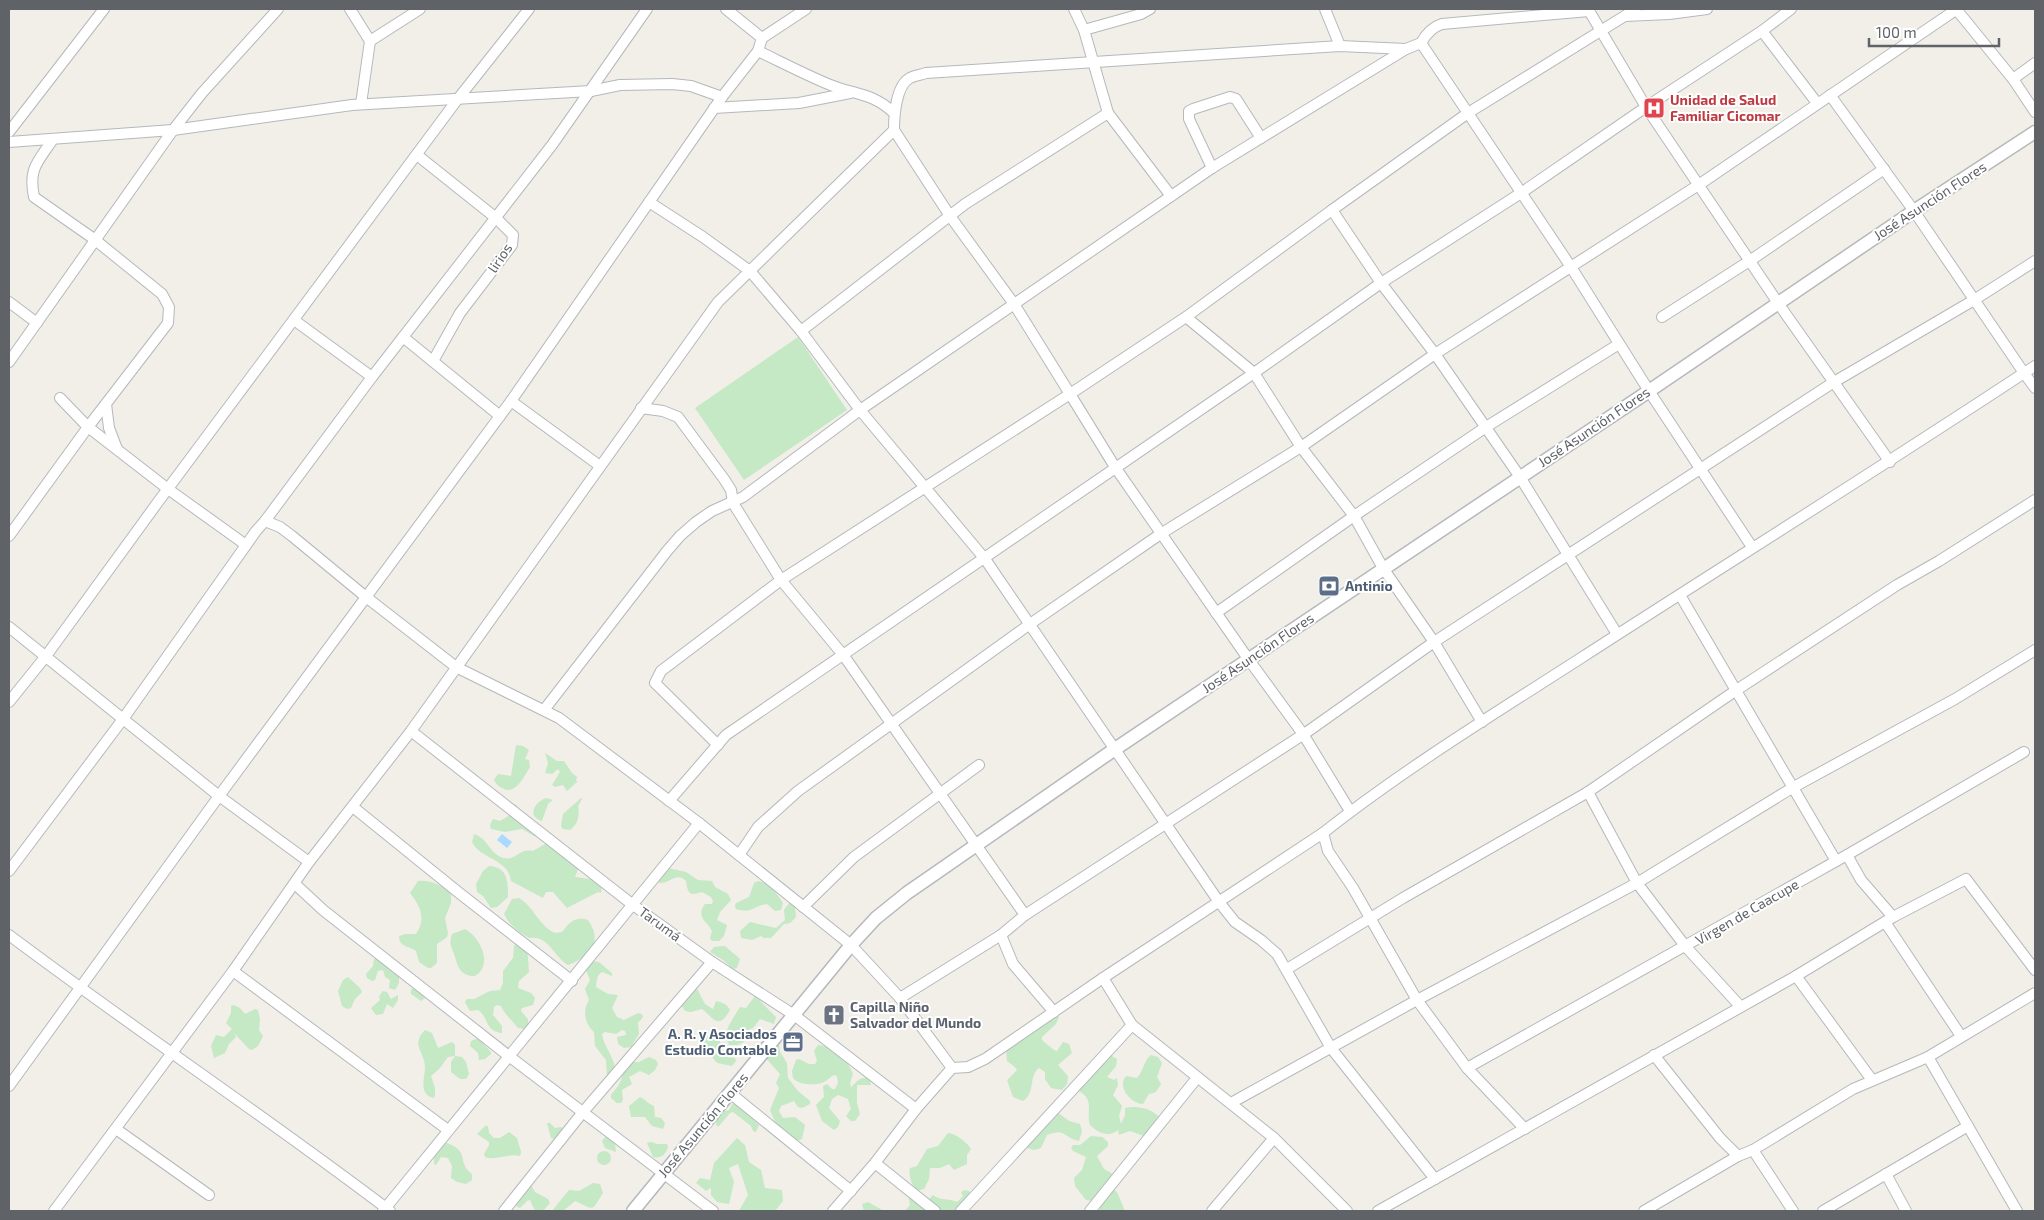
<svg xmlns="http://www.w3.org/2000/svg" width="2044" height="1220" font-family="'Exo 2',sans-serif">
<rect width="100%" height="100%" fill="#f1efe8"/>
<g fill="#c5e8c5">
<path d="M798,337L847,410L744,480L695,408Z"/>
<path d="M516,745L523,746L529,750L525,759L529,760L530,767C524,776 516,796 502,788C498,786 496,784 494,780L498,774L511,776Z"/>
<path d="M545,753L557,761H564L572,773L577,777L576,781H578L567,791L563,785L555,787L552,785L560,772L558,769L552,774L545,773L548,763Z"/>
<path d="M546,798L553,800L548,804L542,821C526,816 535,802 546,798Z"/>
<path d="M581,798L582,799L578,806C580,814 578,825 570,830L563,829L561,826L563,814Z"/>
<path d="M515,804L532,822L547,832L544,840L534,836L522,829L505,832L491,829L490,825L493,819L500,821L510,815L513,816L511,805Z"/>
<path d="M474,834C488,838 490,855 504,858C517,861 518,848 533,851L545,844L553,842L580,865L575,877L597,880L602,886L601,893L598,892L567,908L553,892H546L543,898L511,881C509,859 480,859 472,842Z"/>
<path d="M489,866C508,867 508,882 508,897L497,907L491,908L483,896L477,892L476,884L483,871Z"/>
<path d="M668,868L686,872L698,880L712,881L715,887L728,894L731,900L720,912L717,920L727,925L724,936L719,941H712L710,938L712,931C708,922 695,917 705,904H712L713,901L711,897L702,892C689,896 688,894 686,881C676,871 670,884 659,883V879Z"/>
<path d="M418,881C429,879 443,886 451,892V903L445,918L448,933L447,937L437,944V963L431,968H428L419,962L416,951C409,946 399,947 399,936L405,934H416C427,918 420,906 410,893Z"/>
<path d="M758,881C770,883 777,894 783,903L781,910L775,911L767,904C753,906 752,914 736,909L735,906L736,903L749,897L754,883Z"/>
<path d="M519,898C535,908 539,926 555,933L562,932C570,922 575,916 588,920C604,942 589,957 568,965C553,956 549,935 529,938C518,931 510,926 504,914L512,899Z"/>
<path d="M790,902L795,907L796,917L790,923L784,924L771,938H764L761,936L752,940L741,938L740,931L750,922L776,928L785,920L784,910Z"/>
<path d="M465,929C480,937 494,965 475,976C459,976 458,966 454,954C451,946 449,943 452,934Z"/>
<path d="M517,940L527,945L529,972L519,981L518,988L531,993L535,998L533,1005L522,1008L521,1011L528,1019V1026L525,1029L518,1028C512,1020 505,1015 501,1006L497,1005L494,1007L493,1015L502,1026V1033C484,1031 489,1017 478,1010L470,1011L465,1002L467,999H474L490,991L500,990L503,983V971L513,958L514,947Z"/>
<path d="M722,946H725L740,959L737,968L733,969L723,960L710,952L714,947Z"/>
<path d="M378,958L399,974V983L395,990L389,988L390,980L385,977L383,970L378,971L375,980L372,981L367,978L366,974L373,966L374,959Z"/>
<path d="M592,961L599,962L612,973V976L602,972C596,976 597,980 596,987L608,994L618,995L612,1008L617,1017L624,1020L638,1013L642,1014L643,1017L638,1023L639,1034L631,1047L624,1048L618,1044L617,1037L626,1035L625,1031L622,1030L616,1034L605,1032L602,1034C604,1047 613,1055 615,1068L607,1077L606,1060L595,1046L594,1032C585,1024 582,1011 589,1000L585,989L590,980L586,970Z"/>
<path d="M348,977L360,988L362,992L355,999L351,1008L347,1009L342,1006L338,991L343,980Z"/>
<path d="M695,985L705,1004L713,1009L716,1001C722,1002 727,1004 730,1010C718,1032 712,1016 702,1009L691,1012L685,1011L681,1005Z"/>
<path d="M411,989C417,988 423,992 425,998L421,1001L411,994Z"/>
<path d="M383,991L387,992L391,999L398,995V1000L393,1008L387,1004L383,1014L376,1015L371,1008L380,1000L379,996Z"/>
<path d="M755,996L776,1017L774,1024L760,1019L753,1028L746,1031L744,1042L737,1045H729L725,1036C728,1025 734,1017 740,1007L746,1008Z"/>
<path d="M234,1005L240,1008L245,1014L255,1009L258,1010L260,1019L259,1030L263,1036L258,1046L252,1050L249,1049L234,1033L236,1037L229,1044L225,1053L214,1058L211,1046L216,1035L224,1037L232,1029L226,1023L231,1013V1006Z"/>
<path d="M1057,1014L1059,1017L1056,1024L1042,1037V1040L1054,1050L1057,1051L1063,1042L1069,1044L1072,1053L1058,1065L1068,1076L1067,1084L1062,1090L1051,1088L1045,1079V1072L1039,1068C1028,1076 1036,1093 1023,1101L1013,1097L1007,1080L1017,1070L1015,1067L1007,1061L1006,1050Z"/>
<path d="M425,1030L432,1033L438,1048L452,1042L455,1045V1056L448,1057L440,1068L431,1076L435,1088V1096L433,1098C418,1093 425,1078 425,1067C425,1052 410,1045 425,1030Z"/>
<path d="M707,1035L720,1041C722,1054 720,1057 735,1058L736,1061L732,1066L717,1063L708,1052L701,1050C701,1044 701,1038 707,1035Z"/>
<path d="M478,1038L491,1052V1054L485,1059L479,1060L478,1053L470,1046L471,1041Z"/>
<path d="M779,1044L780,1052L787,1063L788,1078L798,1091L810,1101V1104L802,1108L798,1107L794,1101L781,1106L779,1111L783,1118L795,1117L805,1125L802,1139L795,1142L776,1124L770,1110L779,1088L776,1083L780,1074L764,1056L772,1045Z"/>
<path d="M818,1045C834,1046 848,1060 853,1074L850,1083L851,1087C857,1082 861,1075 870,1079L871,1085H857V1103L860,1114L855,1121H851L846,1116L851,1109L848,1099L838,1095L832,1099L829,1108L840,1121L838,1127L834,1130L822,1121L816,1105L824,1097L823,1086L827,1084L832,1089H835L838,1083L837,1076L834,1075C830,1077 828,1080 824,1082C816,1086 798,1085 793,1078L792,1071L796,1060L799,1059L809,1064H815L817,1061L814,1051Z"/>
<path d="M1110,1055L1117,1059L1116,1066L1107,1077L1114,1080L1117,1078L1118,1085L1113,1095L1122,1106L1119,1116L1121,1124L1125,1115V1108C1137,1105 1151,1108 1159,1117L1150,1132L1144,1136L1130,1131L1119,1135L1118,1130C1109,1138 1098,1133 1090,1125C1086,1111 1095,1100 1079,1091L1077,1084Z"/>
<path d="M1151,1055L1158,1057L1162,1063L1157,1077L1161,1084L1156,1092L1149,1094L1143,1104C1130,1103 1117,1087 1126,1076L1137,1078C1144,1071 1143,1061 1151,1055Z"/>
<path d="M455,1056L462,1057L466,1062L469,1074L466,1079H460L451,1072V1062Z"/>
<path d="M649,1057L656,1060L658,1064L655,1070L649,1075L640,1071L629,1077L632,1084L622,1090L623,1100L621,1103H617L611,1098V1095C617,1087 623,1082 622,1071L632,1062H639Z"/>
<path d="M640,1097C645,1099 648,1104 654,1106L655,1117L661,1118L665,1123L663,1129L652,1126L645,1117H631L629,1106Z"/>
<path d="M736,1103L759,1125L756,1132L753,1131L751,1126L733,1112L730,1113L718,1127L716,1124V1118L722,1115L725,1111L729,1110L732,1104Z"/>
<path d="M1056,1111L1069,1121L1080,1124L1082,1131L1079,1141C1064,1138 1065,1127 1047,1135L1041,1148L1034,1150L1027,1148L1025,1145Z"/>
<path d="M547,1123H550L555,1128L561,1127L565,1130L558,1140L551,1138Z"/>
<path d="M485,1126H488L489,1133L494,1138H500L509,1132L517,1138L521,1152L520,1156C508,1153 496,1161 485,1157L484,1154L489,1145V1142L477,1134Z"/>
<path d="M948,1133C955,1133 968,1143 971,1149L967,1155V1164L954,1170L949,1164L940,1168H930L929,1179L924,1189L917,1191C912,1187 908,1174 910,1168L917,1166L927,1149L938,1146Z"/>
<path d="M606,1136L615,1144L616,1152L605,1148L602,1141Z"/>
<path d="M1091,1136L1102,1137L1108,1142V1146L1097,1156L1104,1169L1113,1174V1178L1093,1201L1086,1200L1075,1186L1074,1178L1082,1170L1086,1157L1073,1151L1071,1148L1073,1145H1080Z"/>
<path d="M737,1138L745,1145L749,1162L761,1170L765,1188L782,1190L783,1201L775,1211H739L748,1195L738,1164L729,1168L734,1182L729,1204L717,1202L711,1195V1188L706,1191L696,1183L700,1178L710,1180L714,1163Z"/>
<path d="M651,1142L657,1144H667L668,1147C666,1154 661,1159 653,1157L647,1143Z"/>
<path d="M447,1143C471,1152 456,1162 472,1174V1180L466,1184L457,1182L451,1178L452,1166L448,1158L441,1157L436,1165L434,1164V1155L437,1145Z"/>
<circle cx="604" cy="1158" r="7"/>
<path d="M530,1183L535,1192L548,1199L550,1203L543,1211H535L530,1200L527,1201L520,1208L517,1207L516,1203Z"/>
<path d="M593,1183L600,1184L603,1193L594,1207L590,1208L575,1201L563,1211H552L569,1190L579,1191Z"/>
<path d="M965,1190L969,1191L971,1195L960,1211H934L928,1200L933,1195C940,1201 948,1198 957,1202L963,1196L961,1192Z"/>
<path d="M1114,1190L1117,1192L1125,1211H1101L1099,1207L1110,1191Z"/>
<path d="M908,1194L920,1198L923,1208L927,1211H905L910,1205Z"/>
<path d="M868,1202L884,1211H864L862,1204Z"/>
</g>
<path fill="#aadaff" d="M502,834L512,842L507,848L497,840Z"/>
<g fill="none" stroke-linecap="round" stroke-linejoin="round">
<g stroke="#b5b8bc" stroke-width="12">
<g id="minor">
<path d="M350,9L370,41L361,104"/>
<path d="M1074,9L1084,30L1108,113L1171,196"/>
<path d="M1325,9L1340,46"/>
<path d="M1588,9L1646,107L1778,303L1890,462"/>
<path d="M1956,9L2013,79L2035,112"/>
<path d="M1589,11L1442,24C1432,27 1426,34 1421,43L1406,49L1340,46L926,73C921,75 915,75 910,78C896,85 894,116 894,130L950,216L1014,304L1070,394L1186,317L1332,210L1381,283L1435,354L1520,477L1617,634"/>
<path d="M1625,16L1669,14L1707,9"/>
<path d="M1084,30L1141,14L1150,9"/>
<path d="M1762,31L1817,103"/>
<path d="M762,38L806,9"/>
<path d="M370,41L420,9"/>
<path d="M1421,43L1571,267L1649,391L1752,547"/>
<path d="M758,51C781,62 804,74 828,84C854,95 872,92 894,113"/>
<path d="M2013,79L2035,63"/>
<path d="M714,108L799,103L850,93"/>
<path d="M9,132L104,9"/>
<path d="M9,142L173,130L352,105L591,91L620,85L672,84L691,86L722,97"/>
<path d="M417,155L496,218L513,235L512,245L460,313L433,361"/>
<path d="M1212,168L1189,119V111L1193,109L1230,97L1236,99L1261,138"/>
<path d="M649,202L703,237L750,271L801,331L860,410L985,559L1219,902L1235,922L1261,940L1277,954L1331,1048L1435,1179"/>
<path d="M1332,210L1468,113L1636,9"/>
<path d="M9,302L37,323"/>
<path d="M1186,317L1254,373L1301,447L1354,516L1383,568L1434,642L1482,722"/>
<path d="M1662,317L1751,260L1884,169"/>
<path d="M801,331L965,204L1108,113"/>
<path d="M403,337L500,416"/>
<path d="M9,362L173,130L202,93L278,9"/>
<path d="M2035,366L2024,373L2035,388"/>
<path d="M372,377L552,145L647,9"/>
<path d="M60,398L88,427L168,489L246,545"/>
<path d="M511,401L600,466"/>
<path d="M106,404L109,428L117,449"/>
<path d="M641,408L663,411L678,417L724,479L731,490L733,503L781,580L1070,394L1115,467L1249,660L1303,734L1350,811"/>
<path d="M265,521L372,377L294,320"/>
<path d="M9,536L88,427L168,323L169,307L162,294L94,239L34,197C28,168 38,162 53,139"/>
<path d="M1680,595L1836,861"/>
<path d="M1216,613L1354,516L1486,427L1619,344"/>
<path d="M9,627L123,719L256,531L265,521L280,527L292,536L366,597L456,667L559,718L699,823"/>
<path d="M9,702L46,656L158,502L457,100L529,9"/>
<path d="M544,710L667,551L680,536L696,522L712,511L743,497L860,410L1212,168L1406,49"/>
<path d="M411,731L633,905L712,962L794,1015L916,1109"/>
<path d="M718,745L655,683L661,671L781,580L844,656L1025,915"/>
<path d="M1588,792L1637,883L1686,947L1740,1006"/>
<path d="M669,801L726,735L1254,373L1381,283L1521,193L1646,107L1762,31L1791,9"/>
<path d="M353,807L458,892L572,981"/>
<path d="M1323,833L1328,851L1353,888L1417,1000L1467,1068L1525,1129"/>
<path d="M739,855L758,827L798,791L1030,624L1162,533L1301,447L1435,354L1700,184L1957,9"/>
<path d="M1847,855L1861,880L1893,917"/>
<path d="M9,871L123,719L219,796L309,862"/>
<path d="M295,884L323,910L510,1057L713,1211"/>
<path d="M803,907L854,857L979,765"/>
<path d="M1885,922L1961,1036"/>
<path d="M9,935C134,1029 265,1116 390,1211"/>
<path d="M1001,935L1013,964L1054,1012"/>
<path d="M1287,969L1403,898L1588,792L1735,691L1897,585L1939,561L2035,500"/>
<path d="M233,971L448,1130"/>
<path d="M1796,976L1872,1080"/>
<path d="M1103,978L1132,1025L1274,1138L1347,1211"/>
<path d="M900,998L1001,935L1025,915L1307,732L1434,642L1834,382L1974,300L2035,261"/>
<path d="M1654,1055L1720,1138L1738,1156L1753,1150"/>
<path d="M1928,1057L2017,1211"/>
<path d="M1467,1068L1847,855L2024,752"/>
<path d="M9,1086L219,796L511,401L722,97L758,51L762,38L726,9"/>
<path d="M730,1093L851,1191"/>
<path d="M1231,1103L1417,1000L1637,883L1792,788L1955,699L2035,650"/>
<path d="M116,1129L209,1195"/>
<path d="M875,1163L935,1211"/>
<path d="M1886,1174L1906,1211"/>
<path d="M54,1211L233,971L309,862L411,731L718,302L894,130"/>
<path d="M383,1211L699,823L851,945L900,998L952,1068"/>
<path d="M504,1211L583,1112L712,962"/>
<path d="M833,1211L875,1163L916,1109L952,1068L968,1067L985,1059L1103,978L1323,833C1404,769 1494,714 1581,658C1728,563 1877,470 2024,373L1914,211L1830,95"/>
<path d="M961,1211L1132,1025"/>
<path d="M1090,1211L1197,1078"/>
<path d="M1212,1211L1274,1138"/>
<path d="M1378,1211L1796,976L1893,917L1966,879L2035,970"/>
<path d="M1644,1211L1738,1156"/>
<path d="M1793,1211L1753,1150L1853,1089L1928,1057L2035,993"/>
<path d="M1823,1211L1968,1126"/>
</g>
</g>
<g stroke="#b5b8bc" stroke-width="15">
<path id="tertiary" d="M633,1211L851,945L876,918L907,893L1115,749L1649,391L1914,211L2035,132"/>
</g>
<use href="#minor" stroke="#fff" stroke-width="10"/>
<use href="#tertiary" stroke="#fff" stroke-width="12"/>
</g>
<defs>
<g id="hospital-square" transform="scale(1.125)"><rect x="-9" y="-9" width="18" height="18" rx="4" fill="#e0444e" stroke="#fff"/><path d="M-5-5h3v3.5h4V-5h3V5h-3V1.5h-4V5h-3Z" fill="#fff"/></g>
<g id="bank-square" transform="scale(1.125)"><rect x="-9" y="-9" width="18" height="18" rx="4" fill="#5c6f8a" stroke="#fff"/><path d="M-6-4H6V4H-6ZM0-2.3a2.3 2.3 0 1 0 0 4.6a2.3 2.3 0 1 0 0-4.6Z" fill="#fff"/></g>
<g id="church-square" transform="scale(1.125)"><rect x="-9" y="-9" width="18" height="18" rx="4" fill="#6b7280" stroke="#fff"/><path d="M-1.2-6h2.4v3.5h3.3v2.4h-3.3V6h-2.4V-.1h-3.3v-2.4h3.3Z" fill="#fff"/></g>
<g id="office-square" transform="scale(1.125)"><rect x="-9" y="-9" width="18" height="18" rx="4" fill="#5c6f8a" stroke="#fff"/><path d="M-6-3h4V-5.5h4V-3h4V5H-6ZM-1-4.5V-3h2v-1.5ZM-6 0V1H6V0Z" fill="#fff"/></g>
</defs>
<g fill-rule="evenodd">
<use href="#hospital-square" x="1654" y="108"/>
<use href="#bank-square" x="1329" y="586"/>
<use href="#church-square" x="834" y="1015"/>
<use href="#office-square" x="793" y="1042"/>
</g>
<g text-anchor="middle" stroke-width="4" stroke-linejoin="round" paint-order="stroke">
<g font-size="14" font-weight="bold" fill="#be3a42" stroke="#fff" text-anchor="start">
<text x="1670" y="105">Unidad de Salud<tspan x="1670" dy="16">Familiar Cicomar</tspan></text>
</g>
<g font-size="14" fill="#5f6368" stroke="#fff">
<text transform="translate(1930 201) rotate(-33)" y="5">José Asunción Flores</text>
<text transform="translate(500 258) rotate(-56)" y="5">lirios</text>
<text transform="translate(1594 427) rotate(-34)" y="5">José Asunción Flores</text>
<text transform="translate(1258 653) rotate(-34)" y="5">José Asunción Flores</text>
<text transform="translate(1747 912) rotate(-30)" y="5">Virgen de Caacupe</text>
<text transform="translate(660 924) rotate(36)" y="5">Tarumá</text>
<text transform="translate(703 1125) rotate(-50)" y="5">José Asunción Flores</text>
</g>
<g font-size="14" font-weight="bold" fill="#4e5e75" stroke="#fff" text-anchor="start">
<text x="1345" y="591">Antinio</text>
<text x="777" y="1039" text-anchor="end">A. R. y Asociados<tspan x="777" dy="16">Estudio Contable</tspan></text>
</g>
<g font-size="14" font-weight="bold" fill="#5b616d" stroke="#fff" text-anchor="start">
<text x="850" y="1012">Capilla Niño<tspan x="850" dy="16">Salvador del Mundo</tspan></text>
</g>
</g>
<rect width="2044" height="1220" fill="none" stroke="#5f6368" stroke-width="20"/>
<path d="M1869 38v8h130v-8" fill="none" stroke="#5f6368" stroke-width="2.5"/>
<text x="1876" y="38" font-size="15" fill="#5f6368" stroke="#ffffff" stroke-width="4" paint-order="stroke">100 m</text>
</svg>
